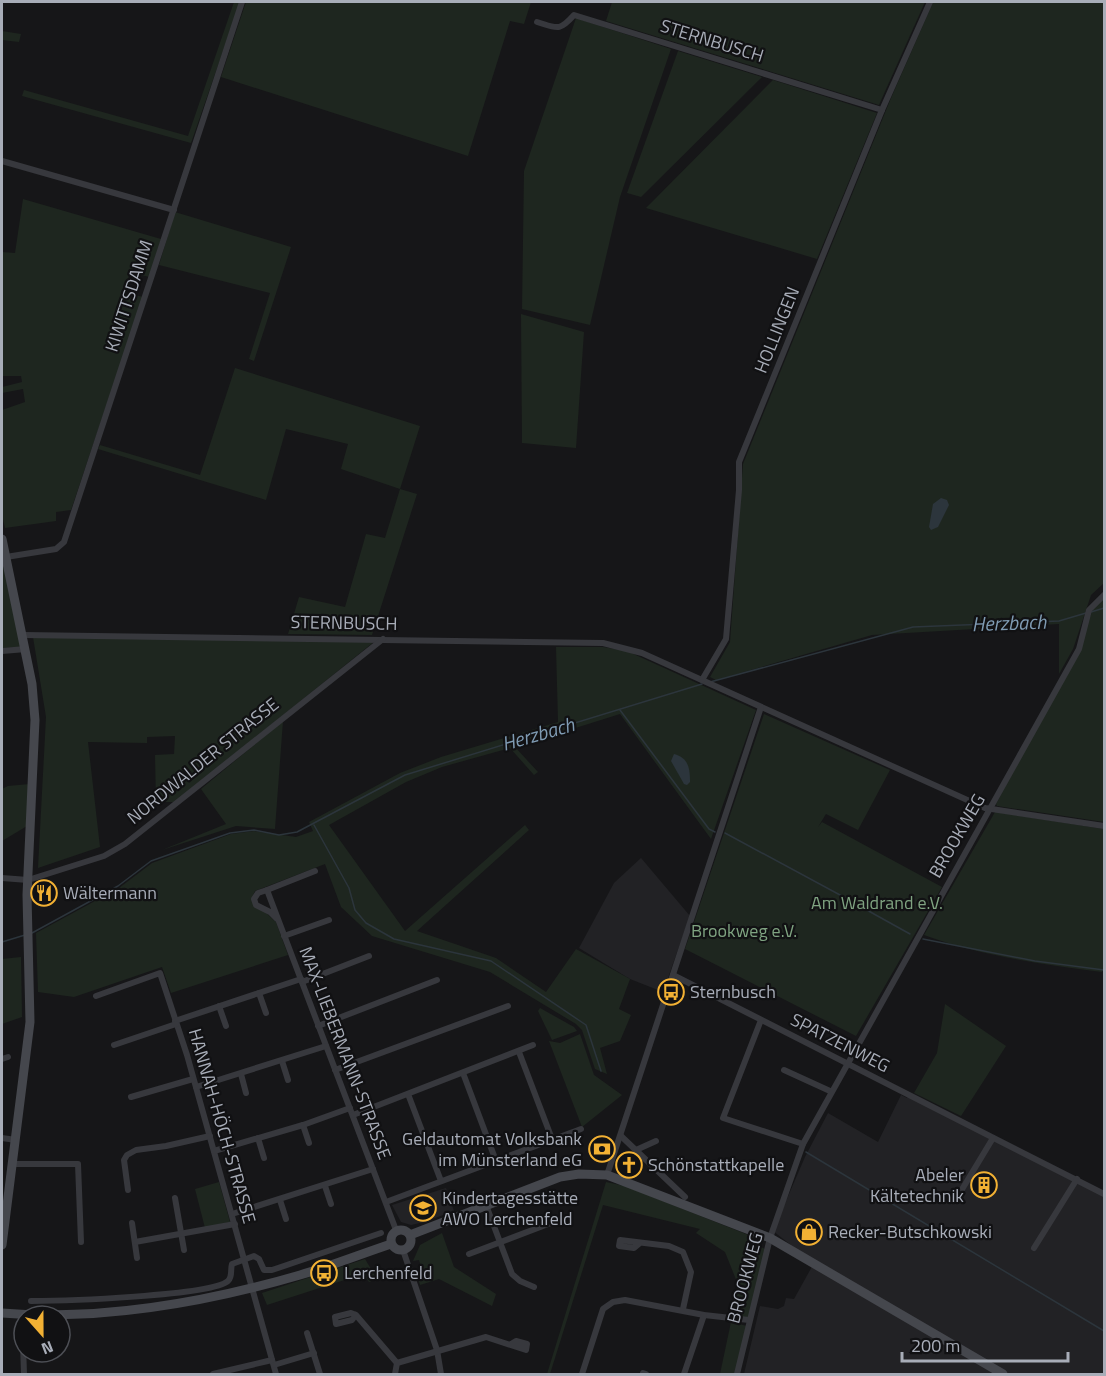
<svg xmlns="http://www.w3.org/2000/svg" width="1106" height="1376" font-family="'Titillium Web',sans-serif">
<rect width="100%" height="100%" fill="#161618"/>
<g fill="#222225">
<path d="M641,858L690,916L663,992L630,979L579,948L614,883Z"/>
<path d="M901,1095L907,1098L909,1095L1104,1194V1374H744L760,1306L778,1309L784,1306L786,1298L794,1299L814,1263L773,1231L805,1157L828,1113L878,1142Z"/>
<path d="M446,1188L454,1211L424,1222L411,1225L401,1222L392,1205Z"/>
</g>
<g fill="#1e261f">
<path d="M234,2H240L191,143L22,96L24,90L188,136Z"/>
<path d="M246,2H531L524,24L510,21L468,156L221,77Z"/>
<path d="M612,2H925L879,105L606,21Z"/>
<path d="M933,2H1104V583L1091,595L1073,649L1059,674V624L872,635L716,680L710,677L730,642L743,464L891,98Z"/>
<path d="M576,18L671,49L620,197L590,325L522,309L524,171Z"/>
<path d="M2,31L21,34L19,42L2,40Z"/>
<path d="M678,51L762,77L641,197L627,193Z"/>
<path d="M773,80L877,113L817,259L646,208Z"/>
<path d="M23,199L161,239L149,277L130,272L124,292L143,297L71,510L56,512V521L5,528L2,515V410L25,402L23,389L2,393V387L22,382L21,376H2V252L15,253Z"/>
<path d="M175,212L291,247L254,361L249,359L270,293L159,265Z"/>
<path d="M521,314L584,332L576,448L522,443Z"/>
<path d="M235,368L420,426L400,489L417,494L372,635L288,634L299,597L345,607L366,534L385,538L400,489L341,469L348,444L286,429L266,500L98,449L100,445L200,475Z"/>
<path d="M2,551L22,647L2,648Z"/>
<path d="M1104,597V822L997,806L996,804L1067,669L1094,607Z"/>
<path d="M33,637L375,641L175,802H156L155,755L174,754L175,736L147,737V743L88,742L100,847L38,868L46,717Z"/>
<path d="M556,647H603L627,651L756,710L711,839L620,714L515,747L538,772L534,775L510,748L442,767L406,782L329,825L405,931L525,825L529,830L417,931L496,958L546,992L576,949L630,979L619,1009L631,1015L620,1041L600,1048L607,1074L595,1069L582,1030L576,1024L490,972L372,936L341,907L325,864L255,891L251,899L276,922L288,955L171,993L162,967L74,997L38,992L36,933L119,888L152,863L231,834L254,831L296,837L313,831L309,822L400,773L441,757L558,722Z"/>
<path d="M764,714L890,770L858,830L826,814L818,827L822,822L942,887L856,1036L685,949Z"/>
<path d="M283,721L275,829L236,826L162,850L226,824L201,789Z"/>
<path d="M30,784L27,826L2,841V789L8,786Z"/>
<path d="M995,812L1104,829V968L1102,972C1042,964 981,956 924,935Z"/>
<path d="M21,957L22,1017L2,1024V959Z"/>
<path d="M945,1004L1006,1046L961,1116L914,1093L937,1053Z"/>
<path d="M540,1008L574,1027L577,1031L552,1040L538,1011Z"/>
<path d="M580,1034L594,1075L622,1095L582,1127L549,1041L560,1043Z"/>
<path d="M219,1182L230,1222L205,1228L195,1189Z"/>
<path d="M606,1182L625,1186L761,1240L759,1246L767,1250L749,1320L732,1315L737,1282L725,1252L696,1233L700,1229L603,1205L550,1374H547Z"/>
<path d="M442,1233L454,1267L496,1294L492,1306L439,1279L420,1285L416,1271L422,1269L419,1260L413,1261L420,1245Z"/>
<path d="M365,1259L377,1279L369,1282L363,1274L267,1305L262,1293Z"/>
<path d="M731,1322L747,1326L737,1374H720Z"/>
</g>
<g fill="#2c353c">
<path d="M941,498L947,500L949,505L938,527L931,530L929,527L933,504Z"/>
<path d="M674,754C688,758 690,767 690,782L687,785L684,784L671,761Z"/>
</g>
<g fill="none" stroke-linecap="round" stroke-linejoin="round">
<g stroke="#2c353c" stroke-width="1.5">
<path d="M1091,612L1104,608"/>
<path d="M710,682L913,627L1059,621L1086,613"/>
<path d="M620,710L709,829L715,832"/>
<path d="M314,825L349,888L355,910L366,923L394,939L491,961L586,1025L601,1071"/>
<path d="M725,833L853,902"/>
<path d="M856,904L910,934"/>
<path d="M32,933L118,886L151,861L230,833L254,830L279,835L297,832L405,775L702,684"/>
<path d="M923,939L1035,961L1104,970"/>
<path d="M2,942L25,935"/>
<path d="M806,1152L1104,1331"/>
</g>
<g stroke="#37383d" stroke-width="6">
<path d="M537,22C557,28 559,32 574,15L882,110"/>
<path d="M2,161L174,210"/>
<path d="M6,557L56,549L64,542L242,2"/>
<path d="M23,635L603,643L642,653L985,808L1104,826"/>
<path d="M2,651L26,649"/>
<path d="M702,680L726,639L739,490V462L882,110L930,2"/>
<path d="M2,878L28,880L104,856L125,844L383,639"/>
<path d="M267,890L315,871"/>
<path d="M277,919L270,912L256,905L254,899L258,893L267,890L396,1230"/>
<path d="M284,936L329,920"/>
<path d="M673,975L1104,1194"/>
<path d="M302,982L369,956"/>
<path d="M259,993L266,1013"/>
<path d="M96,996L160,973L187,1055L276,1374"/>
<path d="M219,1006L226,1026"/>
<path d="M761,1020L723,1118L803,1144"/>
<path d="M175,1021L301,979"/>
<path d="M318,1026L437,980"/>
<path d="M114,1045L176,1024"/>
<path d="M519,1052L552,1139"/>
<path d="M2,1059L8,1057"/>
<path d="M282,1061L288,1080"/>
<path d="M335,1070L508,1006"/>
<path d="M784,1070L830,1091"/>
<path d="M463,1073L496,1161"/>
<path d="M241,1074L246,1093"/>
<path d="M196,1087L326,1046"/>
<path d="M408,1094L441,1181"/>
<path d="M131,1097L193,1079"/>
<path d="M353,1115L533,1045"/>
<path d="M303,1125L309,1143"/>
<path d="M621,1136L685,1197"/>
<path d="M2,1138L16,1140"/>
<path d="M258,1138L264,1158"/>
<path d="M636,1150L656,1141"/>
<path d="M214,1151L303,1125L350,1108"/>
<path d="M13,1164H78L81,1242"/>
<path d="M607,1175L761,707"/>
<path d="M325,1186L331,1204"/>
<path d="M128,1190L124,1160L127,1155L136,1150L166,1146L210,1136"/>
<path d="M958,1196L993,1138"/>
<path d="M175,1198L184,1250"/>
<path d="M280,1200L286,1219"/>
<path d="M386,1202L581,1129"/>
<path d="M486,1205L512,1274L520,1281L534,1287"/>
<path d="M232,1214L373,1169"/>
<path d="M132,1223L137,1258"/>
<path d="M135,1242L235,1224"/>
<path d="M640,1243L634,1248L619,1246L620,1240L669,1246L683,1252L691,1272L683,1309"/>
<path d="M1034,1248L1077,1179"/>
<path d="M403,1250L437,1350L441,1374"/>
<path d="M469,1254L556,1221"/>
<path d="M31,1301C61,1301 211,1296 228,1281C233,1276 230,1270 232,1264L254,1256L259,1259L264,1270H272L381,1233"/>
<path d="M22,1314L24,1374"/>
<path d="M356,1315L352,1320L336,1324L335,1317L351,1313L356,1315L397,1363"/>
<path d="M307,1333L320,1374"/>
<path d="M274,1365L314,1353"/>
<path d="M643,1373L646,1374"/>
<path d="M213,1374L272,1360"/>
<path d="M395,1374L397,1363L486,1337L526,1350L527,1344L516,1341L511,1344"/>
<path d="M582,1374L603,1309L613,1302L625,1300L704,1315L749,1320"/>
<path d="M684,1374L704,1315"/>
<path d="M737,1374L770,1238L803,1144L1079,649L1089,610L1104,595"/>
</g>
<g stroke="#45474d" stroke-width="9">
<path d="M2,539L32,684L35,720L27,895L30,1022L2,1245"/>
<circle cx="401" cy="1240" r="10"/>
<path d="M410,1235L560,1177L579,1174L607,1175L770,1238L1003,1374"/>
<path d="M2,1313C102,1321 204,1303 300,1275C331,1266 361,1254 391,1244"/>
</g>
</g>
<defs>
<g id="restaurant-ring" transform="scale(1.35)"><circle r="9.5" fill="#111113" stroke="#f2b134" stroke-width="1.5"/><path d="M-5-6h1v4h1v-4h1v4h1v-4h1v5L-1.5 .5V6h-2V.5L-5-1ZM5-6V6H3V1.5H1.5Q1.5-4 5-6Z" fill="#f2b134"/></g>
<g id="bus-ring" transform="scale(1.35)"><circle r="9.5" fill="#111113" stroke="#f2b134" stroke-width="1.5"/><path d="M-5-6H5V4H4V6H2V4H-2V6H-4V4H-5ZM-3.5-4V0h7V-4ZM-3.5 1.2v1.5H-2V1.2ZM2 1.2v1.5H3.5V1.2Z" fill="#f2b134"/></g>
<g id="bank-ring" transform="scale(1.35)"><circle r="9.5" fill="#111113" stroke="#f2b134" stroke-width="1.5"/><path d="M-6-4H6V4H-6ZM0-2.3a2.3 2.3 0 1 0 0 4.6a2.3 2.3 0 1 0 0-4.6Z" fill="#f2b134"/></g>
<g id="church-ring" transform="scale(1.35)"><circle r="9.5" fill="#111113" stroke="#f2b134" stroke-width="1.5"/><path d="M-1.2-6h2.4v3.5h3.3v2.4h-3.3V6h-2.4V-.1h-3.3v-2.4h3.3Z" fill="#f2b134"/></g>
<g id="building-ring" transform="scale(1.35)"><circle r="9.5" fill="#111113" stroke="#f2b134" stroke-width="1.5"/><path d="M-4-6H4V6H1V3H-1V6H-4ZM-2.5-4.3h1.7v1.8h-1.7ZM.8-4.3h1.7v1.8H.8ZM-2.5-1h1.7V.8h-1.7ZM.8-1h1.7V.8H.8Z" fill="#f2b134"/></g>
<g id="school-ring" transform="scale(1.35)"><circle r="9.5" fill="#111113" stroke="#f2b134" stroke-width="1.5"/><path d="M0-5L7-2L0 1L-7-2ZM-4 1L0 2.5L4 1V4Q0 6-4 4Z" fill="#f2b134"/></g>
<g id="shop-ring" transform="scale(1.35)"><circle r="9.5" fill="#111113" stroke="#f2b134" stroke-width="1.5"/><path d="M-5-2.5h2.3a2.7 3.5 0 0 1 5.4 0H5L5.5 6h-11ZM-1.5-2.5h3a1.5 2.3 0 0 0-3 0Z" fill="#f2b134"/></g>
</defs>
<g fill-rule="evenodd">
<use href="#restaurant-ring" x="44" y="893"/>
<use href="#bus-ring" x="671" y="992"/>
<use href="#bank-ring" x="602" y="1149"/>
<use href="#church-ring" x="629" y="1165"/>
<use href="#building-ring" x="984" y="1185"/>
<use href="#school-ring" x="423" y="1208"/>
<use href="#shop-ring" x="809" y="1232"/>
<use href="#bus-ring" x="324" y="1273"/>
</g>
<g text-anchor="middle" stroke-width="4.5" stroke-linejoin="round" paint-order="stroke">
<g font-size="18" fill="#a8adb8" stroke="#111113">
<text transform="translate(712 41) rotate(17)" y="6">STERNBUSCH</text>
<text transform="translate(129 296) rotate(-72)" y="6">KIWITTSDAMM</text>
<text transform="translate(777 330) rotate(-68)" y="6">HOLLINGEN</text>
<text transform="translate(344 623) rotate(1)" y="6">STERNBUSCH</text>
<text transform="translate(203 761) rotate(-39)" y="6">NORDWALDER STRASSE</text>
<text transform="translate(957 836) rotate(-60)" y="6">BROOKWEG</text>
<text transform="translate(840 1043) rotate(27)" y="6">SPATZENWEG</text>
<text transform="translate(345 1053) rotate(69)" y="6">MAX-LIEBERMANN-STRASSE</text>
<text transform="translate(222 1126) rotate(74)" y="6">HANNAH-HÖCH-STRASSE</text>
<text transform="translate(745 1278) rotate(-75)" y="6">BROOKWEG</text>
</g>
<g font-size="18" fill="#a8adb8" stroke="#111113" text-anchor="start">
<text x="63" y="899">Wältermann</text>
<text x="690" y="998">Sternbusch</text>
<text x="582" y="1145" text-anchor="end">Geldautomat Volksbank<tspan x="582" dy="21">im Münsterland eG</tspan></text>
<text x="648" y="1171">Schönstattkapelle</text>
<text x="964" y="1181" text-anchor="end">Abeler<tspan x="964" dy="21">Kältetechnik</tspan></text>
<text x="442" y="1204">Kindertagesstätte<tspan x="442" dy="21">AWO Lerchenfeld</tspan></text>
<text x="828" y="1238">Recker-Butschkowski</text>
<text x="344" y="1279">Lerchenfeld</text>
</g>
<g font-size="18" fill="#7fa381" stroke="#111113">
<text x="877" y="909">Am Waldrand e.V.</text>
<text x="744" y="937">Brookweg e.V.</text>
</g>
<g font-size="20" font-style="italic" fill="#7f9bb3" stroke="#111113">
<text transform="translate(1009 623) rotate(-2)" y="7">Herzbach</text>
<text transform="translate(538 734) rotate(-16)" y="7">Herzbach</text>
</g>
</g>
<rect width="1106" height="1376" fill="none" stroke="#a8adb8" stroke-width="6"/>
<g transform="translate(42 1334) rotate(159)"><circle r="28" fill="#111113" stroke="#4d4f55" stroke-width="1.5"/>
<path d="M0-4.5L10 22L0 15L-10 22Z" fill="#f2b134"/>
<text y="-9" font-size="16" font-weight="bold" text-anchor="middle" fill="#a8adb8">N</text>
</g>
<path d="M902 1352v9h166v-9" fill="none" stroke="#a8adb8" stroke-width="3"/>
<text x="911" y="1352" font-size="18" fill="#a8adb8" stroke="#111113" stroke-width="4.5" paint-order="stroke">200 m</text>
</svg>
